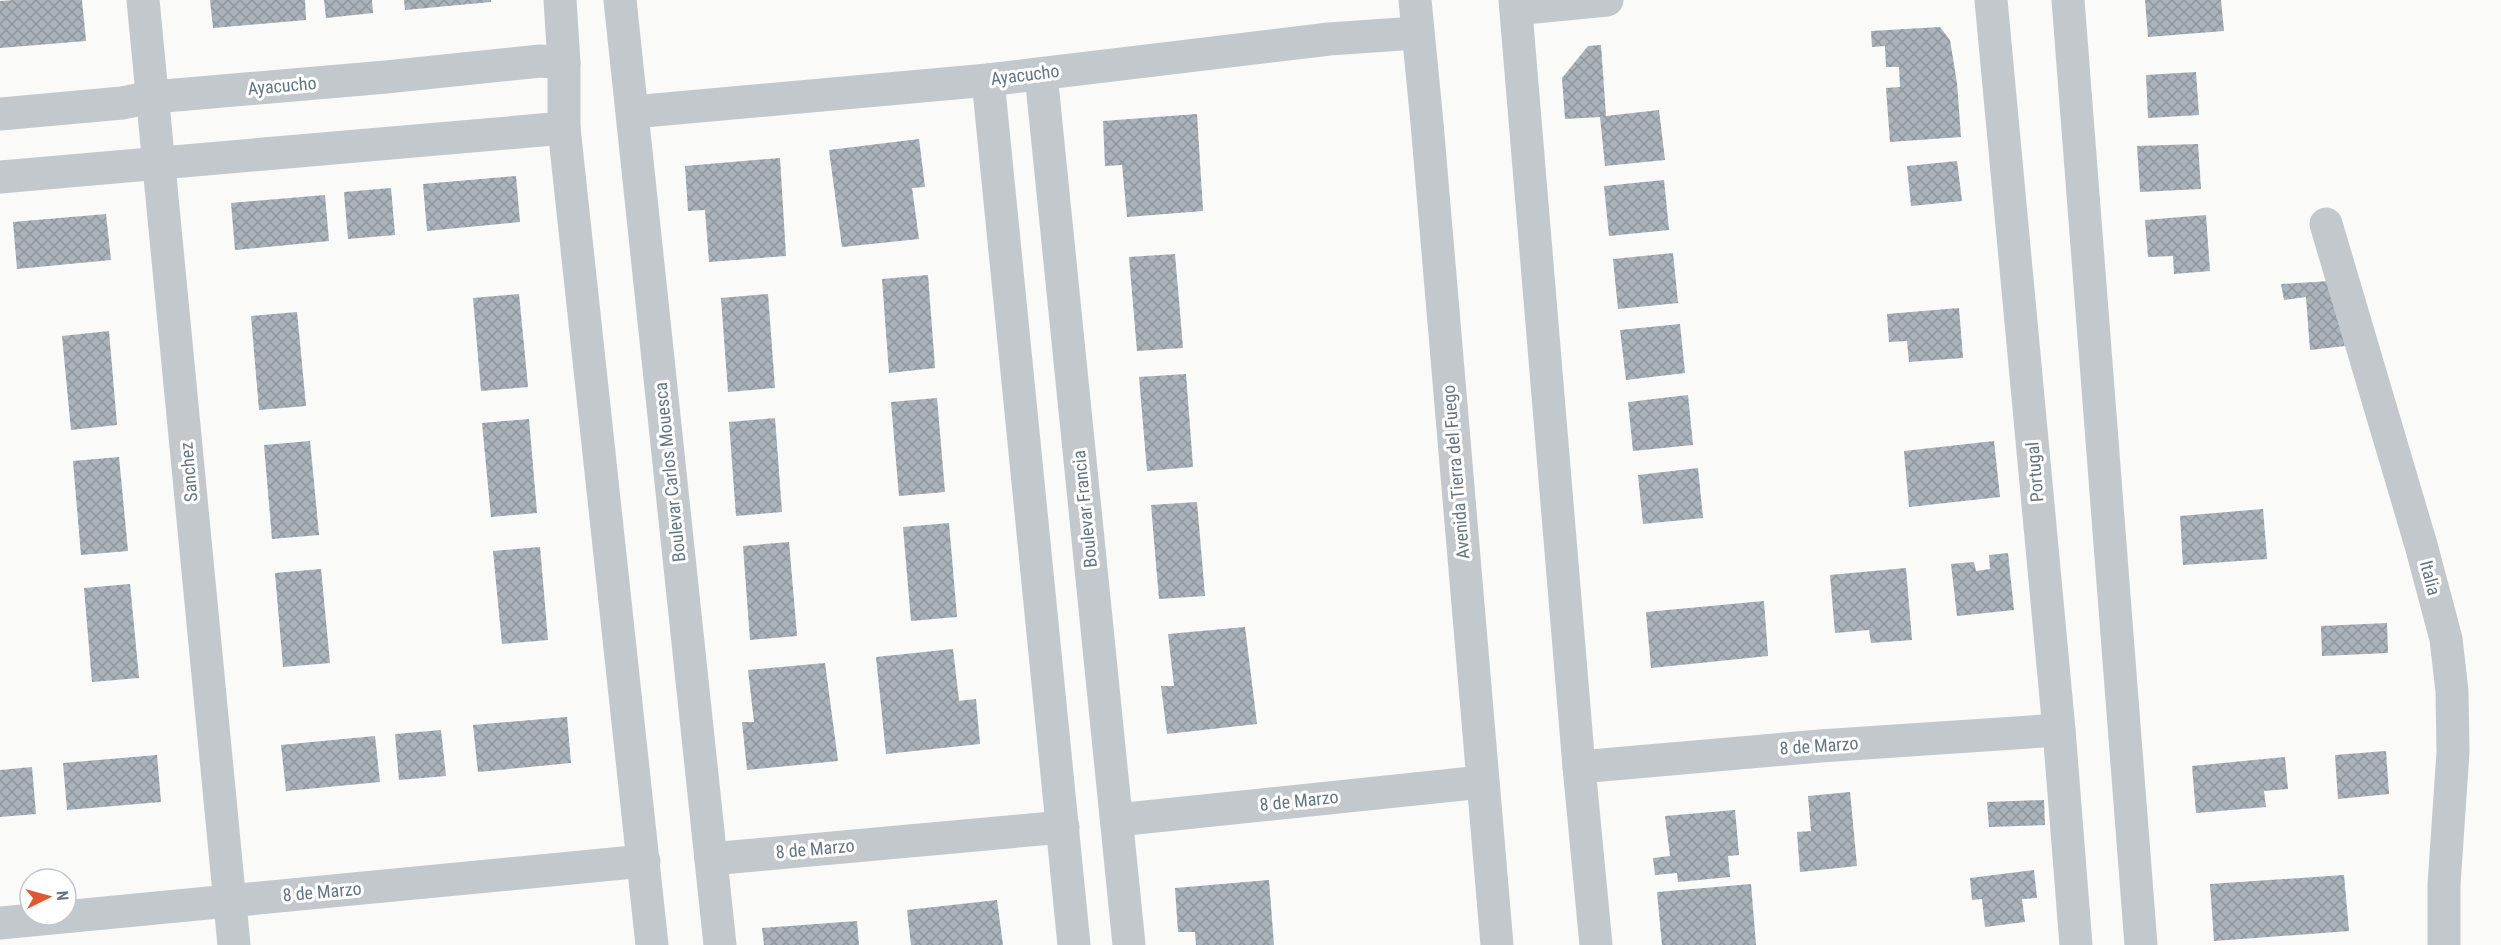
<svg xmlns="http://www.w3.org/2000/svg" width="2501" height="945" font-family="'Roboto Condensed',sans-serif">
<defs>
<pattern id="building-cross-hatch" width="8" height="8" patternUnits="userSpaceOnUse" patternTransform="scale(1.5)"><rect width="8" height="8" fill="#aab3b9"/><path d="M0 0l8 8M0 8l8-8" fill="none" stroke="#8e969c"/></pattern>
</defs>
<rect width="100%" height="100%" fill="#fafaf8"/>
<g fill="url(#building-cross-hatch)">
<path d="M14,0H82L86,41L0,48V1Z"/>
<path d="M210,0H305L306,20L213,28Z"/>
<path d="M324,0H372L373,13L326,18Z"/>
<path d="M404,0H491V2L405,10Z"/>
<path d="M2145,0H2221L2224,31L2148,37Z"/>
<path d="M1940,27L1950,40L1957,83L1961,137L1890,142L1886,88L1900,87L1899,67H1886L1885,46L1872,47L1871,31Z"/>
<path d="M1601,45L1606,116L1659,110L1665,160L1605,166L1600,117L1565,119L1562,78L1588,46Z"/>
<path d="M2196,72L2199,115L2148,118L2146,75Z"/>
<path d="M1197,114L1203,211L1127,217L1122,165L1105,166L1103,121Z"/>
<path d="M919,139L925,187L912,188L919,239L842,247L829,150Z"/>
<path d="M2198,144L2201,189L2140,192L2137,146Z"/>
<path d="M780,158L786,256L709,262L705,210L688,211L685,166Z"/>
<path d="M1957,161L1962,201L1911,206L1907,166Z"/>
<path d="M516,176L520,222L427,231L423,184Z"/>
<path d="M1664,180L1669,230L1609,236L1604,186Z"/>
<path d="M391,188L395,235L348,239L344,192Z"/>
<path d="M325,195L329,241L235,250L231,203Z"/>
<path d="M106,214L111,260L17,269L13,222Z"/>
<path d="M2206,215L2210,271L2174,274L2173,256L2148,257L2145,220Z"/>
<path d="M1673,253L1678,303L1618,309L1613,259Z"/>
<path d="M1175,254L1183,348L1137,351L1129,257Z"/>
<path d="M928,275L935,368L889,373L882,279Z"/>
<path d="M2330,281L2345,346L2310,350L2306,297L2284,300L2281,284Z"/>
<path d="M519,294L528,387L481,391L473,298Z"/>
<path d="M768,294L775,388L728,392L721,298Z"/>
<path d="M1959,308L1963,358L1909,362L1907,341L1889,342L1887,314Z"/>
<path d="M297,312L306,406L259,410L251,316Z"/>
<path d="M1680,324L1685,373L1626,380L1620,330Z"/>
<path d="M109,331L117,425L71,430L62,336Z"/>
<path d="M1186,374L1193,467L1147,471L1139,377Z"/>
<path d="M1688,395L1693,445L1633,451L1628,402Z"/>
<path d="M937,398L945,492L899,496L891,402Z"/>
<path d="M775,418L782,512L736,516L729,422Z"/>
<path d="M529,419L537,513L491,517L482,423Z"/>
<path d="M310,441L319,535L272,539L264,445Z"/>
<path d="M1994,441L2000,497L1909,507L1904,451Z"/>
<path d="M119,457L128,551L81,555L73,461Z"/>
<path d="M1698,468L1703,518L1643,524L1638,475Z"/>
<path d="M1197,502L1205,596L1159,599L1151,505Z"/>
<path d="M2263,509L2267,559L2183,565L2180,516Z"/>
<path d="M949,523L957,617L911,621L903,527Z"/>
<path d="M789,542L797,636L750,640L743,546Z"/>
<path d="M540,547L548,640L502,644L493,551Z"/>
<path d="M2008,553L2014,610L1957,616L1951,564L1974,562L1976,571L1990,569L1989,555Z"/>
<path d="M1906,568L1912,640L1871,643L1869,630L1835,633L1830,575Z"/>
<path d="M321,569L330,663L283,667L275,573Z"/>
<path d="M130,584L139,678L92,682L84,588Z"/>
<path d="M1764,601L1768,656L1651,668L1646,612Z"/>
<path d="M2387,623L2388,653L2322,656L2321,626Z"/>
<path d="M1245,627L1257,724L1167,734L1161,686H1174L1168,634Z"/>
<path d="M953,649L959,701L976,699L980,744L886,754L876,657Z"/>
<path d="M825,663L838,761L747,770L742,722H754L748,670Z"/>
<path d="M567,717L571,763L478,772L473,725Z"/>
<path d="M441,730L446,776L399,780L395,734Z"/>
<path d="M375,736L380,782L286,791L281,745Z"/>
<path d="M2386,751L2389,794L2338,799L2335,755Z"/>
<path d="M157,755L161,802L67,810L63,763Z"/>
<path d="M2285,757L2288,789L2264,791L2266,807L2196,813L2192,766Z"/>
<path d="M32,767L36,814L0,817V770Z"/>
<path d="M1850,792L1857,866L1800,872L1797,832L1811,831L1808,796Z"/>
<path d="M2044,800L2045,825L1989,827L1987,802Z"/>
<path d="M1735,810L1739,855L1728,856L1730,877L1678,882L1677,873L1655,875L1653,858L1670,856L1665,816Z"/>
<path d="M2034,870L2037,898L2022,899L2025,922L1985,927L1982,899L1972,900L1970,878Z"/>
<path d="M2344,875L2349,931L2214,941L2210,884Z"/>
<path d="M1269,880L1274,945H1196L1195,932H1178L1175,888Z"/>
<path d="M1751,884L1756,945H1662L1657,892Z"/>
<path d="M997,900L1003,945H911L907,910Z"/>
<path d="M857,921L859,945H764L762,928Z"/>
</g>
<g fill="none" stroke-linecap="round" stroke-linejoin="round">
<g stroke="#c3c8cc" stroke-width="33">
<path d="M143,0L234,945"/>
<path d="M560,0L564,63V128L652,945"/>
<path d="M620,0L720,945"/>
<path d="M1415,0L1427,123L1497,945"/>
<path d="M1515,0L1579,767L1596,945"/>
<path d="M1991,0L2059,730L2076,945"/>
<path d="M2068,0L2141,945"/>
<path d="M1516,9L1607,0"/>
<path d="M1041,74L1129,945"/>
<path d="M988,80L1074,945"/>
<path d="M633,112L988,80L1329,39L1416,33"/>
<path d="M0,114L122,103L153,97L386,77L540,61L564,63"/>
<path d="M0,177L564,128"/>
<path d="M2326,224L2421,545L2446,639L2452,691L2453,752L2444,885V945"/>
<path d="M1579,767L1820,746L2059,730"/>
<path d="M1117,820L1482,782"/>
<path d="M711,859L1063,827"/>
<path d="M0,923L644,861"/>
</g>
</g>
<g text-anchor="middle" stroke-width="6" stroke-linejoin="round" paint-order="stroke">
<g font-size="18" fill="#657683" stroke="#fff">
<text transform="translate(1025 75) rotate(-7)" y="6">Ayacucho</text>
<text transform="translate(282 86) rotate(-5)" y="6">Ayacucho</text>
<text transform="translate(189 472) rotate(-95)" y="6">Sanchez</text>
<text transform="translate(670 472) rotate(-96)" y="6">Boulevar Carlos Mouesca</text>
<text transform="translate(1456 472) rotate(-95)" y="6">Avenida Tierra del Fuego</text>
<text transform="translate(2035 472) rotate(-95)" y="6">Portugal</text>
<text transform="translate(1085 509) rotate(-96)" y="6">Boulevar Francia</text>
<text transform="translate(2430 578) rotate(75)" y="6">Italia</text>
<text transform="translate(1819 746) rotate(-4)" y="6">8 de Marzo</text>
<text transform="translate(1299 801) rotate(-6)" y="6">8 de Marzo</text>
<text transform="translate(815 849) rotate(-5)" y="6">8 de Marzo</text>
<text transform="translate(322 892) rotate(-5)" y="6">8 de Marzo</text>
</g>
</g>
<g transform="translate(48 897) rotate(85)"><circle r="28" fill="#ffffff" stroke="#c1c8cd" stroke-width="1.5"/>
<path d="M0-4.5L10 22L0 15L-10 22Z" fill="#e4572e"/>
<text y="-9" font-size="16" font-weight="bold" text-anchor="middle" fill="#657683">N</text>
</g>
</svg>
